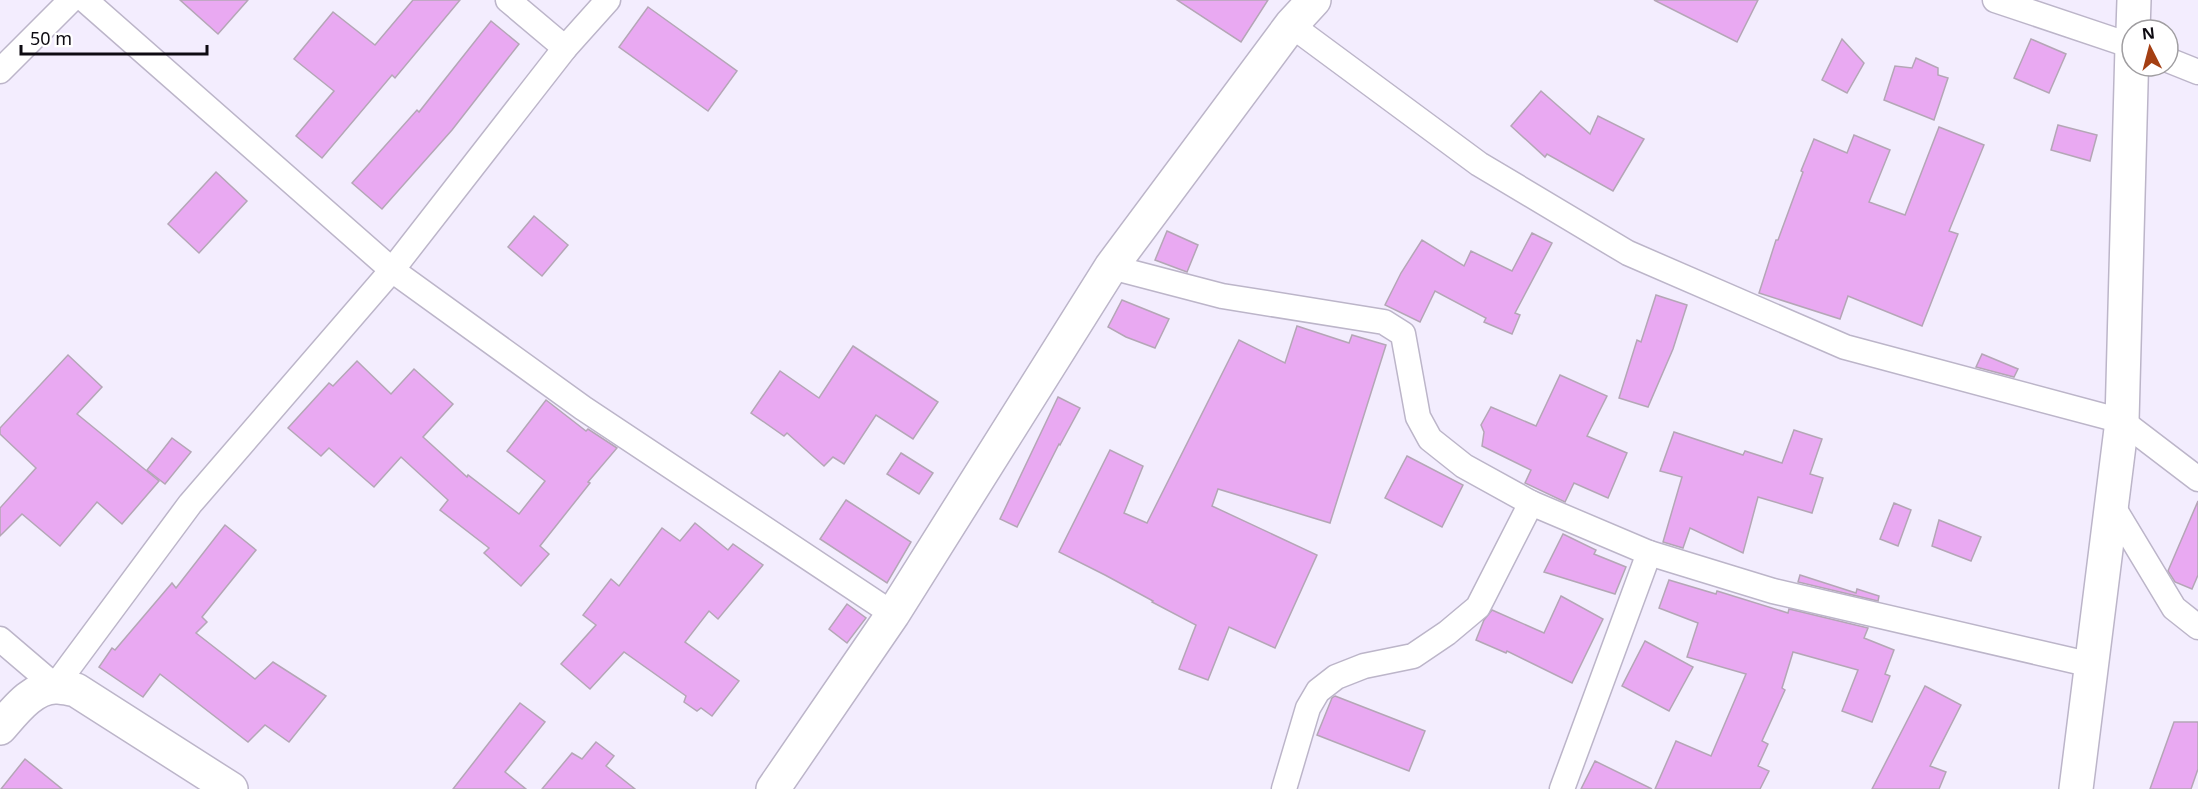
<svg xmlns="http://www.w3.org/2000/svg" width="2198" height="789" font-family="'Noto Sans',sans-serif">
<rect width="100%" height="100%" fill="#f3edfe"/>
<g fill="#e9a9f2" stroke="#b4a6b6" stroke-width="1.5">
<path d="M180,0H248L218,34Z"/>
<path d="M413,0H460L395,78L392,75L322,158L296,136L334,91L294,59L333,12L375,45Z"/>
<path d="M1177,0H1268L1241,42Z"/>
<path d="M1654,0H1758L1737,42Z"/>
<path d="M648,7L737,71L708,111L619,47Z"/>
<path d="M491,21L519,44L452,130L382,209L352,183L417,110L419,112Z"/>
<path d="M1842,39L1864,63L1847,93L1822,80Z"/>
<path d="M2031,39L2066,54L2049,93L2014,78Z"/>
<path d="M1916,58L1938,68V75L1948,78L1934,120L1884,100L1895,66L1912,68Z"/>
<path d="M1541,91L1590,134L1598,116L1644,139L1613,191L1547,154L1545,157L1511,126Z"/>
<path d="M2058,125L2097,135L2090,161L2051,150Z"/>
<path d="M1939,127L1984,145L1949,231L1958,234L1922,326L1848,296L1840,319L1759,293L1776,240H1778L1803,172L1801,171L1814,139L1847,153L1854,135L1890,150L1869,202L1905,215Z"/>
<path d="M216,172L247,201L199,253L168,224Z"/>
<path d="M534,216L568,245L542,276L508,247Z"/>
<path d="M1167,231L1198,245L1187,272L1155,260Z"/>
<path d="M1532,233L1552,243L1515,313L1520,315L1512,334L1484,322L1486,318L1435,291L1420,322L1385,305L1401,273L1422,240L1464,266L1471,251L1512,271Z"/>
<path d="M1656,295L1687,305L1673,349L1648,407L1619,398L1637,340L1641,342Z"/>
<path d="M1122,300L1169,319L1155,348L1126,337L1108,327Z"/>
<path d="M1297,326L1349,343L1352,335L1386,345L1330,523L1218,489L1212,506L1317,555L1275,648L1229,627L1208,680L1179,669L1196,625L1152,602L1153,601L1105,575L1059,552L1110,450L1143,466L1124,513L1147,523L1239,340L1285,363Z"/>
<path d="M853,346L938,402L913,439L876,415L844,464L833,457L824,466L787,433L784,436L751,413L780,371L819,398Z"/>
<path d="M1982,354L2018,369L2014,377L1976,367Z"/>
<path d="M68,355L102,387L77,414L159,481L122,524L97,502L60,546L22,514L0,536V508L36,468L0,434V428Z"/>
<path d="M357,361L391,394L414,369L453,404L423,437L467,477L468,475L519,514L545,481L507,451L546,400L586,431L588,429L617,448L588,482L590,483L540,546L549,554L521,586L484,553L489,548L440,510L448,500L401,457L374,487L329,448L321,456L288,428L329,383L333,386Z"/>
<path d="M1560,375L1607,396L1587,436L1627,453L1608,498L1574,483L1565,502L1525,483L1531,470L1482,446L1484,432L1481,425L1491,407L1536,426Z"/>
<path d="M1058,397L1080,408L1060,445L1059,444L1017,527L1000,519Z"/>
<path d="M1794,430L1822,439L1810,474L1823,478L1812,513L1758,497L1743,553L1690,528L1683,548L1663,542L1682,477L1660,471L1674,432L1743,455L1745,451L1782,463Z"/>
<path d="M172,438L191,452L165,484L147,470Z"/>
<path d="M901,453L933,473L919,494L887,474Z"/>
<path d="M1407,456L1463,485L1442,527L1385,498Z"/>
<path d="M846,500L911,542L887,583L820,539Z"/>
<path d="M2198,501V575L2192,589L2175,582L2168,571Z"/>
<path d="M1894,503L1911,510L1898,546L1880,539Z"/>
<path d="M1939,520L1981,537L1971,561L1932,546Z"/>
<path d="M695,523L728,550L733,544L763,565L718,619L709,611L685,642L739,681L712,716L701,708L697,711L684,702L686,696L624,652L590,689L561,664L596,625L583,615L611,579L619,586L662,528L680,541Z"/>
<path d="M225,525L256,550L202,617L207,622L196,633L255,679L273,662L326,696L289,742L265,725L248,742L160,674L143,697L99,667L112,648L115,650L172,583L176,588Z"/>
<path d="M1563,534L1596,550L1594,554L1626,567L1615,594L1544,572Z"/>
<path d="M1800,575L1856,593L1857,589L1879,596L1878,601L1798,582Z"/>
<path d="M1669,580L1716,594L1717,591L1788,613L1789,609L1868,628L1864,638L1894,650L1885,674L1890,676L1872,722L1842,711L1858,670L1793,652L1782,688L1785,690L1762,741L1768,744L1758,766L1769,771L1760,789H1655L1676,741L1711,756L1746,674L1687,657L1698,623L1659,608Z"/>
<path d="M1561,596L1603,619L1572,683L1507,651L1506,653L1476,640L1484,620L1492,610L1544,633Z"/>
<path d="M847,604L866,618L847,643L829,629Z"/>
<path d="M1645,641L1693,667L1669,711L1622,686Z"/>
<path d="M1925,686L1961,705L1930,766L1946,772L1939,789H1872Z"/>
<path d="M1335,696L1425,731L1409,771L1317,735L1332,698Z"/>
<path d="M520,703L545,722L505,772L526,789H453Z"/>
<path d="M2174,722H2198V769L2191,789H2150Z"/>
<path d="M596,742L614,756L606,766L635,789H542L572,753L582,759Z"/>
<path d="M25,759L62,789H1Z"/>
<path d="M1595,761L1652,789H1581Z"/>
</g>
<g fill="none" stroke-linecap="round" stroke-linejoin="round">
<g stroke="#bcb5c9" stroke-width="27">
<g id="street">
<path d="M85,0L392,270L583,408L893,614"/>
<path d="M508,0L565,48"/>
<path d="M1995,0L2132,46"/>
<path d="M1291,25L1479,164L1628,253L1845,347L2122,421L2198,479"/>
<path d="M2168,60L2198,72"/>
<path d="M0,71L71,0"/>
<path d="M1111,267L1222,296L1384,322L1403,334L1418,417L1430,439L1464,466L1531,503L1649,553L1773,591L2092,665"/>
<path d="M2112,505L2174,608L2198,627"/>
<path d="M0,639L55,686L190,504L392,270L565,48L608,0"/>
<path d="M1284,789L1308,708L1318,691L1336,677L1364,666L1413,656L1447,633L1478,607L1531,503"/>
<path d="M1562,789L1649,553"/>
</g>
</g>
<g stroke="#bcb5c9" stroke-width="36">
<g id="secondary">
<path d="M2133,30L2134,0"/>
<path d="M0,728C14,712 33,686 57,687C63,687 70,689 76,690L231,789"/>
<path d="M773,789L893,614L1111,267L1291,25L1314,0"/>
<path d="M2076,789L2122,421L2132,47"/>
</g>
</g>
<use href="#street" stroke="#fff" stroke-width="24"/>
<use href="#secondary" stroke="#fff" stroke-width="33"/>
</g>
<g transform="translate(2150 48) rotate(354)"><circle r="28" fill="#ffffff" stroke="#9f9da0" stroke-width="1.5"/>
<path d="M0-4.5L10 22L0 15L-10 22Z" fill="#a43f13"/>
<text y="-9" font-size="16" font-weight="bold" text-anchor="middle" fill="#0e0b12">N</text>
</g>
<path d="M21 45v9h186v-9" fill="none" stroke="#0e0b12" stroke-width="3"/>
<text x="30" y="45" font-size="18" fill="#0e0b12" stroke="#ffffff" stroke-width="4.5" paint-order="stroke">50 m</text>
</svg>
